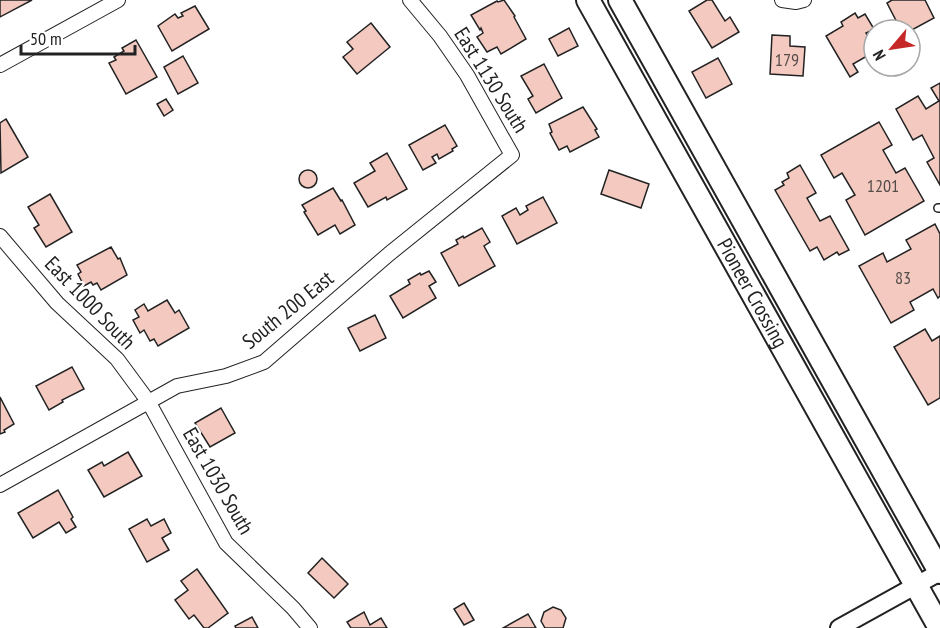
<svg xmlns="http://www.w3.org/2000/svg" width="940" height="628" font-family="'PT Sans Narrow',sans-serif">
<rect width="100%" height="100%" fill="#fff"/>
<g fill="#f3c9c0" stroke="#222" stroke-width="1.5">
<path d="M0,0H32L0,17Z"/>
<path d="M504,0L515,16L514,17L526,39L501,54L497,47L487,52L477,37L483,33L481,28L480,30L471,15L497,1L498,2Z"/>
<path d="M707,0H712L725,21L730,17L739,32L712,48L689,11Z"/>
<path d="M892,0H925L934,18L910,31L901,30L887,3Z"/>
<path d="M195,6L209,29L172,51L158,26L175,14L178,18L183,16L181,13Z"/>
<path d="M855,13L858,18L865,14L874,29L866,33L874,47V52L853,64L858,72L850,77L826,36L843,26L841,22Z"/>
<path d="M371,23L390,47L357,74L343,57L353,49L347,42Z"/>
<path d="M569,28L578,46L558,56L549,39Z"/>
<path d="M772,35L790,36V46L805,47L803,76L770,74Z"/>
<path d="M136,40L157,77L126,94L109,63L116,60L114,57L124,51L122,48Z"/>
<path d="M183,56L198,83L178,94L164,67Z"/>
<path d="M718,58L732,84L706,98L692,72Z"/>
<path d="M544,64L562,98L536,113L528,99L533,96L521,76Z"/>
<path d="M940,83V185L927,162L934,158L922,135L913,140L896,109L918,96L926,109L939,101L931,88Z"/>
<path d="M166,99L173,110L164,116L157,104Z"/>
<path d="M583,107L597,129L595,130L599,137L570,152L567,146L559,150L550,133L552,132L549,124Z"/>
<path d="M6,119L28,157L1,173L0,123Z"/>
<path d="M879,122L892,145L883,150L896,173L905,168L924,201L865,235L846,200L855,195L842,173L834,178L821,155Z"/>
<path d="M445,125L457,146L452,149L453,151L439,159L437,154L432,157L436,163L423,170L409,145Z"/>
<path d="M387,153L407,189L387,200L386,197L368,207L354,183L375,171L370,163Z"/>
<path d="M800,165L816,193L807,198L820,221L830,216L849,250L839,255L837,252L824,260L817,247L810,251L775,190L784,185L782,182L789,178L787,173Z"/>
<circle cx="308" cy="179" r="9"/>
<path d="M609,170L649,184L641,208L601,194Z"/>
<path d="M333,188L341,201L342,200L355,225L340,234L335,225L318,235L304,212L306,211L302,205Z"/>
<path d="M50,194L72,232L46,247L34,228L39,225L28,207Z"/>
<path d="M543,197L557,223L517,244L502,216L516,208L520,215L528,210L526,206Z"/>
<path d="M935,224L940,234V296L938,298L933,289L910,302L914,310L891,323L859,266L883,253L887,262L911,249L906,240Z"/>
<path d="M482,228L490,242L484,246L495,266L459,286L441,253L458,244L456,240L463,236L464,238Z"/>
<path d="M111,247L118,259L120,258L127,275L101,290L97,283L93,285L91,282L84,286L78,274L81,272L77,265Z"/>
<path d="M429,271L436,282L429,286L436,298L403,318L390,296L410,284L408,280L420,273L421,275Z"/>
<path d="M167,300L175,313L179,310L189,328L158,346L154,339L150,341L144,330L140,333L133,320L139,317L135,310L144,304L148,311Z"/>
<path d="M375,315L386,338L360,351L348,328Z"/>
<path d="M925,329L932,341L940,336V398L928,405L894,347Z"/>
<path d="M72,367L84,389L62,400L63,402L49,410L36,386Z"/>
<path d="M0,397L14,424L4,430L5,432L0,434Z"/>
<path d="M221,408L235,433L210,447L195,423Z"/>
<path d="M128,452L142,476L104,497L88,470L102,462L104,466Z"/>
<path d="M58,490L73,517L71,519L76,527L66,533L59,522L33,538L18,513Z"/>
<path d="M147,519L151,526L164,519L171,533L162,538L169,550L147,562L129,529Z"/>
<path d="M322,558L348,584L334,598L308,573Z"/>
<path d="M197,569L228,613L208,628H204L194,615L189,619L175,600L188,590L181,581Z"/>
<path d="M464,603L474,620L464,625L454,609Z"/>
<path d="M553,607L561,610L566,618L563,628H545L541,621L544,612Z"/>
<path d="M364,612L370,625L381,618L387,628H351L347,622Z"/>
<path d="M528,614L536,628H503Z"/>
<path d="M252,617L258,628H236L235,626Z"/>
</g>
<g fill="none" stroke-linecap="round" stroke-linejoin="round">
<g stroke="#222" stroke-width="10">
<path id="service" d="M938,208H940"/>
</g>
<g stroke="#222" stroke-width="16">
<g id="minor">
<path d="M782,0L796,2L804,0"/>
<path d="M0,65L118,0"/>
<path d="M0,236L57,303L117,359L148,401L226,543L293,608L310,628"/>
<path d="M0,485L177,386L226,376L264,362L389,254L512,155L467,75L440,36L410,0"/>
</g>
</g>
<g stroke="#222" stroke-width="20">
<path id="tertiary" d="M839,628L940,572"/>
</g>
<g stroke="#222" stroke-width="26">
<g id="trunk">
<path id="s1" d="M588,0L940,628"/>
<path d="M620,0L940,572"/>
</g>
</g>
<use href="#service" stroke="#fff" stroke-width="7"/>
<use href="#minor" stroke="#fff" stroke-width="14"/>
<use href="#tertiary" stroke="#fff" stroke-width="16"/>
<use href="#trunk" stroke="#fff" stroke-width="22"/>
</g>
<g text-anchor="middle" stroke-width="4.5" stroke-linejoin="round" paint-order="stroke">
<g font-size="18" fill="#564c4a">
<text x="787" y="66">179</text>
<text x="883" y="192">1201</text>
<text x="903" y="284">83</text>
</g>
<g font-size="21" fill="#222" stroke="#fff">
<text transform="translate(491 80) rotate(58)" y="7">East 1130 South</text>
<text dy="7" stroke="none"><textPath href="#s1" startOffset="336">Pioneer Crossing</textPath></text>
<text transform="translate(90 303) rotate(46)" y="7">East 1000 South</text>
<text transform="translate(288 310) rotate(-39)" y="7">South 200 East</text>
<text transform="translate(218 481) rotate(60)" y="7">East 1030 South</text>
</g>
</g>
<g transform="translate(892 48) rotate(241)"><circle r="28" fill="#ffffff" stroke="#a7a7a7" stroke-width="1.5"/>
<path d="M0-4.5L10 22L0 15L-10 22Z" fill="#c62828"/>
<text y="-9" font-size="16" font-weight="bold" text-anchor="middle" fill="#222222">N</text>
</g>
<path d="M21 45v9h114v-9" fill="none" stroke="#222222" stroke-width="3"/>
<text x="30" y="45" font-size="18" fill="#222222" stroke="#ffffff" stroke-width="4.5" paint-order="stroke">50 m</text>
</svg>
